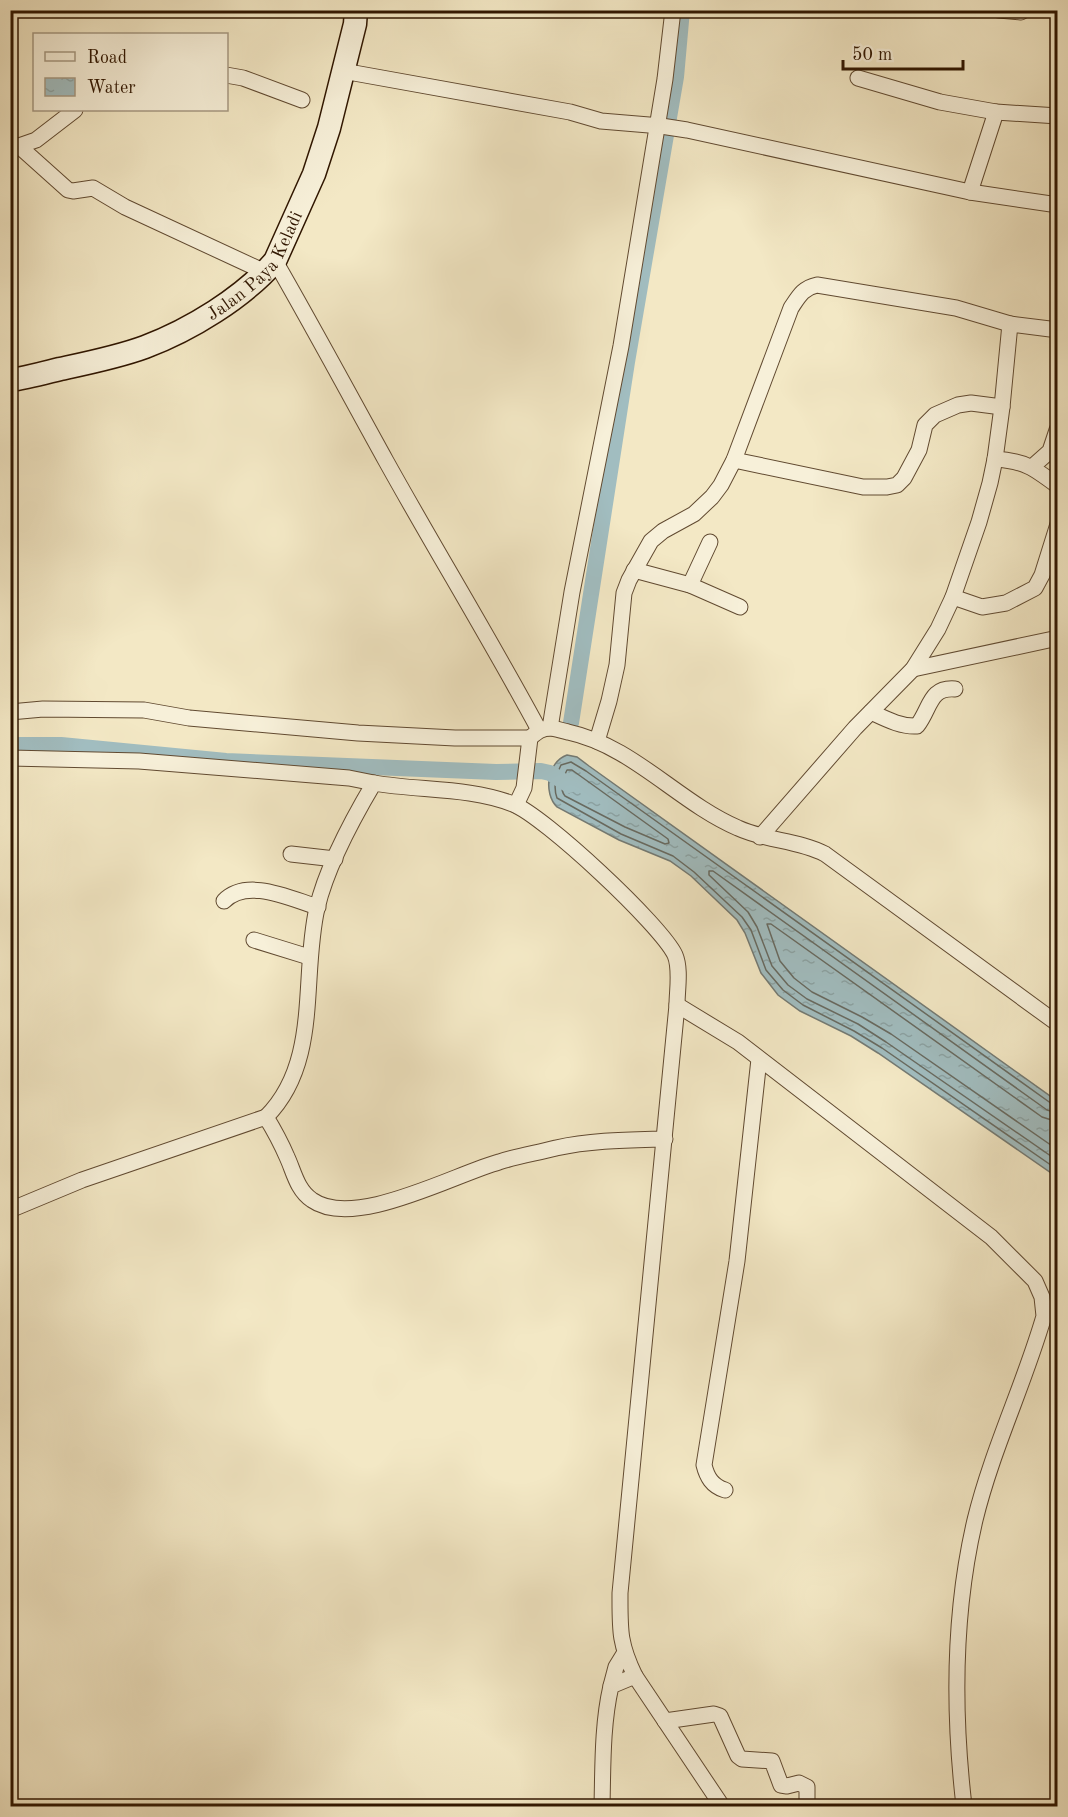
<svg xmlns="http://www.w3.org/2000/svg" width="1068" height="1817" font-family="'Old Standard TT',serif">
<defs>
<pattern id="water-ripples" width="26" height="14" patternUnits="userSpaceOnUse" patternTransform="scale(1.5)"><rect width="26" height="14" fill="#a1bdc0"/><path d="M2 4q2-2 4 0t4 0M15 11q2-2 4 0t4 0" fill="none" stroke="#8ba2a3"/></pattern>
</defs>
<rect width="100%" height="100%" fill="#f3e8c5"/>
<filter id="stains"><feTurbulence type="fractalNoise" baseFrequency=".00333" numOctaves="4"/><feColorMatrix values="0 0 0 0 .2 0 0 0 0 .09 0 0 0 0 .02 0 0 0 .5 -.17"/></filter>
<radialGradient id="worn" r=".72"><stop offset=".6" stop-color="#630" stop-opacity="0"/><stop offset="1" stop-color="#630" stop-opacity=".3"/></radialGradient>
<path fill="url(#water-ripples)" stroke="#747a73" stroke-width="1.5" d="M567,755L577,757L589,766L1057,1101V1177L878,1053L851,1036L800,1011L778,995L761,973L745,933L737,920L691,876L670,861L619,840L557,807C543,793 547,762 567,755Z"/>
<g fill="none" stroke-linecap="round" stroke-linejoin="round">
<g stroke="#686a60" stroke-width="1.5">
<path d="M567,770H572L668,839L669,843L665,844L625,827L565,796C559,789 563,777 567,770Z"/>
<path d="M1058,1105L1052,1104L586,771L571,762L561,765C556,775 553,787 557,798L621,834L673,856L694,872L742,917L751,930L766,970L783,990L803,1005L854,1031L882,1048L1058,1170"/>
<path d="M1058,1113L1047,1110L713,871H709V875L748,912L757,927L772,966L788,985L807,999L858,1024L886,1042L1058,1161"/>
<path d="M1058,1122L1042,1117L771,924H767L780,961L794,978L812,992L862,1017L891,1034L1058,1150"/>
</g>
<g stroke="#a1bdc0" stroke-width="16">
<path d="M571,723L627,362L676,77L682,10"/>
<path d="M10,745H61L226,761L496,772L541,771L550,773L569,785"/>
</g>
<g stroke="#614a31" stroke-width="17">
<g id="minor">
<path d="M999,10L1021,12L1024,10"/>
<path d="M343,71L570,112L601,121L661,126L687,130L970,192L1058,205"/>
<path d="M226,75L243,78L302,100"/>
<path d="M858,78L940,102L996,112L1058,116"/>
<path d="M20,147L68,190L73,191L93,188L125,207L265,272"/>
<path d="M13,148L36,140L75,110"/>
<path d="M970,192L996,112"/>
<path d="M275,261C313,327 349,394 386,461C436,551 490,639 539,730"/>
<path d="M995,459C1025,461 1034,468 1058,486"/>
<path d="M734,460L863,487H887L897,485L904,478L919,450L925,425L935,415L958,405L971,403L1002,407"/>
<path d="M1032,467L1050,451L1057,430"/>
<path d="M634,570L690,585L740,607"/>
<path d="M690,585L710,542"/>
<path d="M953,597L982,607L1006,603L1035,588L1042,575L1058,524"/>
<path d="M913,669L1058,638"/>
<path d="M10,712L43,709L144,710L189,718L358,733L455,738H530"/>
<path d="M871,712C886,719 901,727 917,726C931,708 929,687 955,689"/>
<path d="M550,728L572,592L621,346L665,79L673,10"/>
<path d="M597,741L609,701L617,665L624,593L629,580L651,541L663,531L694,514L712,497L721,485L734,460L791,308C799,296 803,288 817,285L956,308L1010,324"/>
<path d="M10,758L139,761L349,778L374,783"/>
<path d="M516,805L524,788L530,738C536,733 541,728 550,728C555,728 562,731 568,732C633,746 678,802 738,828C766,841 798,840 825,854L1058,1024"/>
<path d="M760,837L855,728L913,669L938,629L953,597L979,522L990,483L995,459L1002,407L1010,324L1058,330"/>
<path d="M291,854L335,859"/>
<path d="M224,901C247,877 291,899 318,907"/>
<path d="M254,940L309,957"/>
<path d="M677,1005L738,1042L991,1237L1035,1281L1042,1297L1044,1316C1024,1385 992,1450 975,1520C953,1614 953,1711 964,1806"/>
<path d="M266,1117C321,1062 301,978 317,908C327,866 352,820 374,783C420,791 469,787 513,804C544,816 661,925 675,955C681,969 677,990 677,1005L620,1593C620,1630 619,1643 635,1676L611,1686C602,1725 603,1767 602,1806"/>
<path d="M10,1210L82,1180L266,1117C274,1130 281,1143 287,1157C294,1172 297,1190 312,1200C354,1230 455,1174 499,1162C517,1156 537,1153 556,1148C592,1140 628,1140 665,1139"/>
<path d="M725,1490C712,1486 707,1477 704,1465L737,1261L759,1059"/>
<path d="M635,1676L722,1806"/>
<path d="M611,1686L616,1667L624,1654"/>
<path d="M665,1721L714,1714L720,1716L738,1756L742,1759L772,1761L781,1785L787,1786L799,1783L807,1787V1806"/>
</g>
</g>
<g stroke="#301600" stroke-width="25">
<g id="secondary">
<path id="s1" d="M10,380C27,378 44,373 60,369C88,363 118,357 145,347C190,330 243,298 275,261L314,174L329,128L355,24L356,10"/>
</g>
</g>
<use href="#minor" stroke="#f7f0d9" stroke-width="15"/>
<use href="#secondary" stroke="#f7f0d9" stroke-width="22"/>
</g>
<g text-anchor="middle" stroke-width="4.5" stroke-linejoin="round" paint-order="stroke">
<g font-size="18" fill="#301600" stroke="#f7f0d9">
<text dy="6" stroke="none"><textPath href="#s1" startOffset="280">Jalan Paya Keladi</textPath></text>
</g>
</g>
<rect width="1068" height="1817" fill="none" stroke="#f3e8c5" stroke-width="36"/>
<rect x="12" y="12" width="1044" height="1793" fill="none" stroke="#301600" stroke-width="3"/>
<rect x="18" y="18" width="1032" height="1781" fill="none" stroke="#301600" stroke-width="1.5"/>
<rect x="33" y="33" width="195" height="78" fill="#f7f0d9" stroke="#a79982" stroke-width="1.5"/>
<rect x="45" y="52" width="30" height="9" fill="#f7f0d9" stroke="#a79982" stroke-width="1.5"/>
<text x="87" y="63" font-size="18" fill="#301600">Road</text>
<rect x="45" y="78" width="30" height="18" fill="url(#water-ripples)" stroke="#a79982" stroke-width="1.5"/>
<text x="87" y="93" font-size="18" fill="#301600">Water</text>
<path d="M843 60v9h120v-9" fill="none" stroke="#301600" stroke-width="3"/>
<text x="852" y="60" font-size="18" fill="#301600" stroke="#f7f0d9" stroke-width="4.5" paint-order="stroke">50 m</text>
<rect width="100%" height="100%" filter="url(#stains)"/>
<rect width="100%" height="100%" fill="url(#worn)"/>
</svg>
